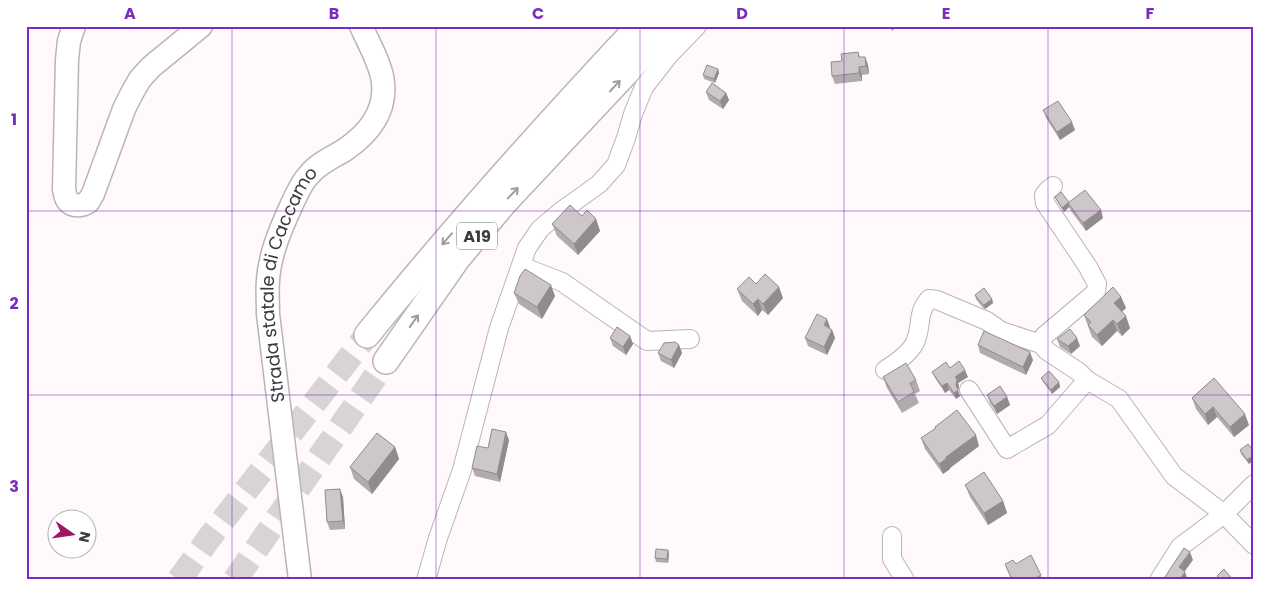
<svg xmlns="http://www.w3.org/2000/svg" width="1280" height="606" font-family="Poppins,sans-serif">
<rect width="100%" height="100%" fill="#fff9fb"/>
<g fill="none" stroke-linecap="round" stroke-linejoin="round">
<g stroke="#d8d3d5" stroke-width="25" stroke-dasharray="25 12" stroke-linecap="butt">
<path d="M179,580L210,537L367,335"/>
<path d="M235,580L386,361"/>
</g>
<g stroke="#bbb4b6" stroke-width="20">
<g id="minor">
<path d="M1053,186L1048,190L1044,195L1045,203L1088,267L1097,284L1096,292L1044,336L1041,344L1047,351L1079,372L1087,380"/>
<path d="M521,266L562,282L647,341L690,339"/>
<path d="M885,370C896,363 912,352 916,340C922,324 917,313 929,299L937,300L987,321L1001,331L1041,344"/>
<path d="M969,390L1007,449L1048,425L1087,380L1119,399L1174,476L1224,514L1254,545"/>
<path d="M892,536V559L905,580"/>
<path d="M426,580L438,538L462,470L499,328L527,248L540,229L560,212L599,184L616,165L626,138L633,114L644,87L669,55L697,26"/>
<path d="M1159,580L1180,547L1224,514L1254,484"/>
</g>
</g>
<g stroke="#bbb4b6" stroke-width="25">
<g id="major">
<path d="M74,26L69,41L67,60L64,189C65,193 65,198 68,201C73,207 83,206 88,202C89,201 92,195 93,194L124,109L132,93L140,79L151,67L201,26"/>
<path id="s1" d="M300,580L268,314C268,303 267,291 268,280C270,253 281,228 292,204C297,194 301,183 309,175C318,163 334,157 346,149C369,133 386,112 383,83C382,66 368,42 361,26"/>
</g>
</g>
<g stroke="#bbb4b6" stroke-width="28">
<g id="highway">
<path d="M367,335C454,228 545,126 639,26"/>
<path d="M386,361L457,259L504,203L670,26"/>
</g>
</g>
<use href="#minor" stroke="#fff" stroke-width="18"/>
<use href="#major" stroke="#fff" stroke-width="22"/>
<use href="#highway" stroke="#fff" stroke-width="25"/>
</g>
<g fill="#b1abad">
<path d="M889,26H899L892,31Z"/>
<path d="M858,52L860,57H865L868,65L869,74L862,75V81L835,84L832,76L842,61Z"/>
<path d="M718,69L719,73L715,83L704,79L703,75Z"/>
<path d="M706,92L726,93L729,100L723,109L709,100Z"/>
<path d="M1043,110L1075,130L1060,140L1046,118Z"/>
<path d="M1055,197L1069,202L1103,218L1086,231L1071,211L1069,207L1064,212L1057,201Z"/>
<path d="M596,219L600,231L578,255L557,236L552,224Z"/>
<path d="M756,284L783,298L768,315L762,310L758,316L742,301L737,289Z"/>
<path d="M514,293L555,296L542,319L519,304Z"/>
<path d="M975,295L992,299L993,303L985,309L983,308L976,299Z"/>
<path d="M1121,297L1126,308L1122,312L1130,328L1122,336L1117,331L1102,346L1092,337L1084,315Z"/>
<path d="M830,327L829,328L832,330L835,338L827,355L808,346L805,338Z"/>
<path d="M630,336L633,344L626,355L613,346L610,338Z"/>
<path d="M1057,339L1080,346L1071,354L1060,347Z"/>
<path d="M679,345L682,353L674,368L661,361L658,353Z"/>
<path d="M978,345L1033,360L1026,375L980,353Z"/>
<path d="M950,368L968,377L958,383L959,386L958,391L960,396L956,399L949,390L945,393L935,378L932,372Z"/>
<path d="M883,377L916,380L920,391L915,394L919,403L902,413L887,388Z"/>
<path d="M1041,378L1059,382L1060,387L1052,394L1043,382Z"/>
<path d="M1214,378L1249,425L1234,437L1217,417L1208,425L1196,409L1192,398Z"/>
<path d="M987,395L1007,397L1010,405L997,414L990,403Z"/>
<path d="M935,427L979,446L950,468V469L943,474L925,449L921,438L936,428Z"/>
<path d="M509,440L500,482L475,476L472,468Z"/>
<path d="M395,447L399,459L372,494L354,479L350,467Z"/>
<path d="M1240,450L1254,451L1249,464L1241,454Z"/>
<path d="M965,485L1003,501L1007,513L988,525L970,497Z"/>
<path d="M343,497L345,529L330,530L327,522Z"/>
<path d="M668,550L669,554L668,563L656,562L655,558Z"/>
<path d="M1005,564H1016L1041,575L1042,580H1012Z"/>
</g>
<g fill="#908b8d">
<path d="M865,57L868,65L869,74L866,66Z"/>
<path d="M859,67L862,75V81L859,73Z"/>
<path d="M718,69L719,73L715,83L714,79Z"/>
<path d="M726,93L729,100L723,109L720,101Z"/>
<path d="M1072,122L1075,130L1060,140L1057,132Z"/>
<path d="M1068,203L1069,207L1064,212L1062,208Z"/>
<path d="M1101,210L1103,218L1086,231L1083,223Z"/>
<path d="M596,219L600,231L578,255L574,244Z"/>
<path d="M551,285L555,296L542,319L537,307Z"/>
<path d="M779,287L783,298L768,315L763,304Z"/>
<path d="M1121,297L1126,308L1118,315L1114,303Z"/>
<path d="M758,299L762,310L758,316L753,304Z"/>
<path d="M992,299L993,303L985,309L984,305Z"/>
<path d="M1126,316L1130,328L1122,336L1117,324Z"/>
<path d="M827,319L830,327L827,333L824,325Z"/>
<path d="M1113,320L1117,331L1102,346L1097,335Z"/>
<path d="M832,330L835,338L827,355L824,347Z"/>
<path d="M630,336L633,344L626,355L623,347Z"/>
<path d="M1077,338L1080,346L1071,354L1068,346Z"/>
<path d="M679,345L682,353L674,368L671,360Z"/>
<path d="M1030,352L1033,360L1026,375L1023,367Z"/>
<path d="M965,370L968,377L958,383L959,386L958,391L956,385L955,377Z"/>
<path d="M1059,382L1060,387L1052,394L1051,390Z"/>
<path d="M947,383L949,390L945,393L942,386Z"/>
<path d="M958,390L960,396L956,399L954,393Z"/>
<path d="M1007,397L1010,405L997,414L994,406Z"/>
<path d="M1213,407L1217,417L1208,425L1205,414Z"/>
<path d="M1245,414L1249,425L1234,437L1230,427Z"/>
<path d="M506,432L509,440L500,482L497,474Z"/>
<path d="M976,435L979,446L950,468V469L943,474L939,464L946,457Z"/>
<path d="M395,447L399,459L372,494L368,482Z"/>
<path d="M1254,455V460L1249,464L1247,460Z"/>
<path d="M340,489L343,497L345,529L343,521Z"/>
<path d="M1003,501L1007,513L988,525L984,513Z"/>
<path d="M668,550L669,554L668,563L667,559Z"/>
<path d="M1190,552L1193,560L1182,575L1179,567Z"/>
<path d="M1185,572L1188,580H1179Z"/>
</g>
<g fill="#cec7c9" stroke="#908b8d">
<path d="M858,52L859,57H865L866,66L859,67V73L832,76L831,62L842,61L841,54Z"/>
<path d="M707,65L718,69L714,79L703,75Z"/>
<path d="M712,83L726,93L720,101L706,92Z"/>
<path d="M1058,101L1072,122L1057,132L1043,110Z"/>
<path d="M1085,190L1101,210L1083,223L1068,203Z"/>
<path d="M1061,192L1069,202L1062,208L1055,197Z"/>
<path d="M570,205L582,216L587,210L596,219L574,244L552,224Z"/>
<path d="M525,269L551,285L537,307L514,293L520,276Z"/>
<path d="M765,274L779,287L763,304L758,299L753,304L737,289L749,277L756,284Z"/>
<path d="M1113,287L1121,297L1114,303L1126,316L1117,324L1113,320L1097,335L1088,325L1091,322L1084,315Z"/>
<path d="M984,288L992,299L984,305L982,304L975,295Z"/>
<path d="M817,314L827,319L824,325L832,330L824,347L805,338Z"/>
<path d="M617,327L630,336L623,347L610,338Z"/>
<path d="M1070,329L1077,338L1068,346L1057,339Z"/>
<path d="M984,331L1030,352L1023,367L978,345Z"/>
<path d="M675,342L679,345L671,360L658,353L664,343Z"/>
<path d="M959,361L965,370L955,377L957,379L956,385L958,390L954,393L947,383L942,386L932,372L946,362L950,368Z"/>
<path d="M906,363L916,380L910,383L914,392L898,402L883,377Z"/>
<path d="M1049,371L1059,382L1051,390L1041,378Z"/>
<path d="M1214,378L1245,414L1230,427L1213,407L1205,414L1192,398Z"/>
<path d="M1000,386L1007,397L994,406L987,395Z"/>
<path d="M957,410L976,435L946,457V459L939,464L921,438L936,428L935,427Z"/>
<path d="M492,429L506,432L497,474L472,468L477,446L488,448Z"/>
<path d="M377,433L395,447L368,482L350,467Z"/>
<path d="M1248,444L1254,451V455L1247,460L1240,450Z"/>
<path d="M984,472L1003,501L984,513L965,485Z"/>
<path d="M340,489L343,521L327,522L325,490Z"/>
<path d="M1184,548L1190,552L1179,567L1185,572L1179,580H1163Z"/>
<path d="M656,549L668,550L667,559L655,558Z"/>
<path d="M1031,555L1041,575L1032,580H1012L1005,564L1013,560L1016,564Z"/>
<path d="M1224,569L1233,580H1221L1217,576Z"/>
</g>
<defs><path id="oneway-shaft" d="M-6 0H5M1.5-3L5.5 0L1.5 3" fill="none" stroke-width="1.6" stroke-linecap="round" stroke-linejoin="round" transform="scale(1.25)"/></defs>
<g stroke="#9e9c9d">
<use href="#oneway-shaft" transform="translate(615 86) rotate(-47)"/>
<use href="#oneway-shaft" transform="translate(513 193) rotate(-46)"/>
<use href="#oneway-shaft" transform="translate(447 239) rotate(131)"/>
<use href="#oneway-shaft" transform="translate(414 321) rotate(-55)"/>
</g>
<path fill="none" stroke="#7b2cbf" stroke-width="1" stroke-opacity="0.55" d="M232,26V580M436,26V580M640,26V580M844,26V580M1048,26V580M26,211H1254M26,395H1254"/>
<g text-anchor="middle" stroke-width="4" stroke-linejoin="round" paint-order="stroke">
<rect fill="#fff" stroke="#767576" stroke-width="1" x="457" y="222.5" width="40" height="27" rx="4"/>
<g font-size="16" font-weight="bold" fill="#3c3a3b">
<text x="477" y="242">A19</text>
</g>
<g font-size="18" fill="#3c3a3b" stroke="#fff">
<text dy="6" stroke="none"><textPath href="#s1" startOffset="301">Strada statale di Caccamo</textPath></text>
</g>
</g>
<rect width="1280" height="606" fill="none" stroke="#ffffff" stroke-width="55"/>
<g transform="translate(72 534) rotate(103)"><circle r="24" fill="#ffffff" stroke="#b1b0b1"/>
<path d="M0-4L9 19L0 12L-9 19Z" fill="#a01560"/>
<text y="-8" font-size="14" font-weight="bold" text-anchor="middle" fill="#3c3a3b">N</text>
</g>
<rect x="28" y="28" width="1224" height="550" fill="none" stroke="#7b2cbf" stroke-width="2"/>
<g font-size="16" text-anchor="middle" font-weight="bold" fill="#7b2cbf">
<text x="130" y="19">A</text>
<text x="334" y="19">B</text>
<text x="538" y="19">C</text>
<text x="742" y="19">D</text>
<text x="946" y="19">E</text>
<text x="1150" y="19">F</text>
<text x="14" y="125">1</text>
<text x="14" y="309">2</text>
<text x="14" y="492">3</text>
</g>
</svg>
